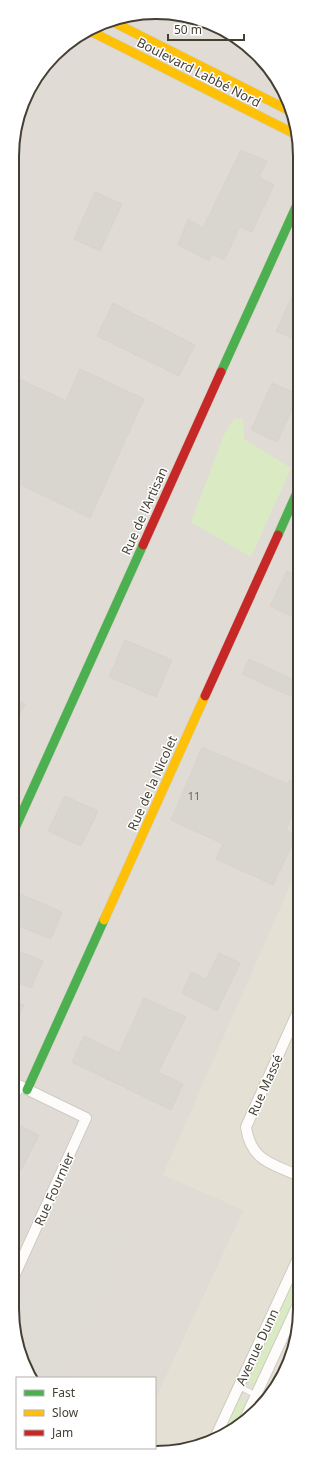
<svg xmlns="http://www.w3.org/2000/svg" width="312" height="1465" font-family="'Noto Sans',sans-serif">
<rect width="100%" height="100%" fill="#f0ede6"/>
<path fill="#e4e0d3" d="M299,866V1328L285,1373L251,1417L203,1445L161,1451L155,1448V1401L244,1210L162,1176Z"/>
<path fill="#e0dcd5" d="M175,13L219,27L258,54L285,93L300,146L299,866L163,1175L244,1210L155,1401V1378H32L23,1364L12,1309L13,137L31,84L68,42L119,17Z"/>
<g fill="#daebc4">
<path d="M234,419H243L244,439L291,468L251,557L191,522L224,435Z"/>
<path d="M299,1266V1290L256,1383H249L247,1379Z"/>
<path d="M237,1399L247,1403L236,1426L222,1434Z"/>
</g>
<path fill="#dfdcd6" d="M61,1206L132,1237L68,1378H32L23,1364L13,1313Z"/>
<g fill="#d9d6cf" stroke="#d8d4cc">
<path d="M241,150L267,161L259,177L274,185L252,232L240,227L224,260L212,254L209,261L178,245L188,219L203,228Z"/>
<path d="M95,192L122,204L100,251L74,239Z"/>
<path d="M300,280V342L276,331Z"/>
<path d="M113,303L195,345L179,376L97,336Z"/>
<path d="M80,369L144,399L90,518L13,481V376L66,401Z"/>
<path d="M272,383L299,395L277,442L251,430Z"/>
<path d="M287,571L299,577V620L270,606Z"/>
<path d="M125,640L172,660L156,697L109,677Z"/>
<path d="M249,659L299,682V700L242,674Z"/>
<path d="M13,699L25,704L13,728Z"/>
<path d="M202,747L288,784L290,780L299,784V798L286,830L297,835L273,885L216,859L223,844L171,820Z"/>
<path d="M65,796L98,811L81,846L48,831Z"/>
<path d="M16,892L62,912L51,939L12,923V899Z"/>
<path d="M12,948L43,961L31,988L12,980Z"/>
<path d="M219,953L240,963L217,1011L182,993L192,972L206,979Z"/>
<path d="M144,998L186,1017L158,1072L183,1084L171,1110L72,1062L84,1036L119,1053Z"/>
<path d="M12,1000L24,1005L12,1033Z"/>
<path d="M12,1122L39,1135L21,1170L12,1165Z"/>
</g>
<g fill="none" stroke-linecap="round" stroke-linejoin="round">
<g stroke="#cecbc4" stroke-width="6">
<g id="lane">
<path d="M12,1104L22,1087"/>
<path d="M12,1254L22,1258"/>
<path d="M238,1386L256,1395"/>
</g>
</g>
<g stroke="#cecbc4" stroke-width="12">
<g id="street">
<path d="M299,1176C271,1163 251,1161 246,1127L299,1009"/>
<path d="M12,1281L86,1118L12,1082"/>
<path d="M244,1421L299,1302"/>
<path d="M215,1438L299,1256"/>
</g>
</g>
<g stroke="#cfcbbd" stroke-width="10">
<g id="fast">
<path d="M221,372L300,198"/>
<path d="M278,535L299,488"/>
<path d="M12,835L143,545"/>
<path d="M27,1090L104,920"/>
</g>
</g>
<g stroke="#cfcbbd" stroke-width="10">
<g id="slow">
<path d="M111,21L290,111"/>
<path d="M90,31L297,135"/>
<path d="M104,920L205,696"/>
</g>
</g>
<g stroke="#cfcbbd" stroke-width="10">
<g id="jam">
<path d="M143,545L221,372"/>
<path d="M205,696L278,535"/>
</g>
</g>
<use href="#lane" stroke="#fdfcfb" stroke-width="5"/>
<use href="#street" stroke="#fdfcfb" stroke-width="10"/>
<use href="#fast" stroke="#4caf50" stroke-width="9"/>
<use href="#slow" stroke="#ffc107" stroke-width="9"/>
<use href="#jam" stroke="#c62828" stroke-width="9"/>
</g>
<g text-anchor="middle" stroke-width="3" stroke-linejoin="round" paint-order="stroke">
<g font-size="11" fill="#6b665b">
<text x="194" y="800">11</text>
</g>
<g font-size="13" fill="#453f33" stroke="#fff">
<text transform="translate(199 72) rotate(27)" y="5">Boulevard Labbé Nord</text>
<text transform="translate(144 511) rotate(-66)" y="5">Rue de l'Artisan</text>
<text transform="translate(152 783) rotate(-66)" y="5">Rue de la Nicolet</text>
<text transform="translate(265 1085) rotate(-66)" y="5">Rue Massé</text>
<text transform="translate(54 1189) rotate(-66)" y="5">Rue Fournier</text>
<text transform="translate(257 1347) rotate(-65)" y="5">Avenue Dunn</text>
</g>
</g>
<path d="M0 0H312V1465H0ZM156 19H156A137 137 0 0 1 293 156V1309A137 137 0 0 1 156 1446H156A137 137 0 0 1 19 1309V156A137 137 0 0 1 156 19Z" fill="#fff" fill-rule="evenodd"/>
<path fill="none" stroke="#453f33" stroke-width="2" d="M156 19H156A137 137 0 0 1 293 156V1309A137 137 0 0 1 156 1446H156A137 137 0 0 1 19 1309V156A137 137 0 0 1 156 19Z"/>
<rect x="16" y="1377" width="140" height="72" fill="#ffffff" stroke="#b5b2ad"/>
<rect x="24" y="1390" width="20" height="6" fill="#4caf50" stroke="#b5b2ad"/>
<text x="52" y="1397" font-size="12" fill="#453f33">Fast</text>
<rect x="24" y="1410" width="20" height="6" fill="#ffc107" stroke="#b5b2ad"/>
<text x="52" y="1417" font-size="12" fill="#453f33">Slow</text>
<rect x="24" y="1430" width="20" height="6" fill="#c62828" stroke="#b5b2ad"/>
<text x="52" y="1437" font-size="12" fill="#453f33">Jam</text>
<path d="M168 34v6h76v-6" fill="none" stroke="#453f33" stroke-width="2"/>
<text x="174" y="34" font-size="12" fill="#453f33" stroke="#ffffff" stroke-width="3" paint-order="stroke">50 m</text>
</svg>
